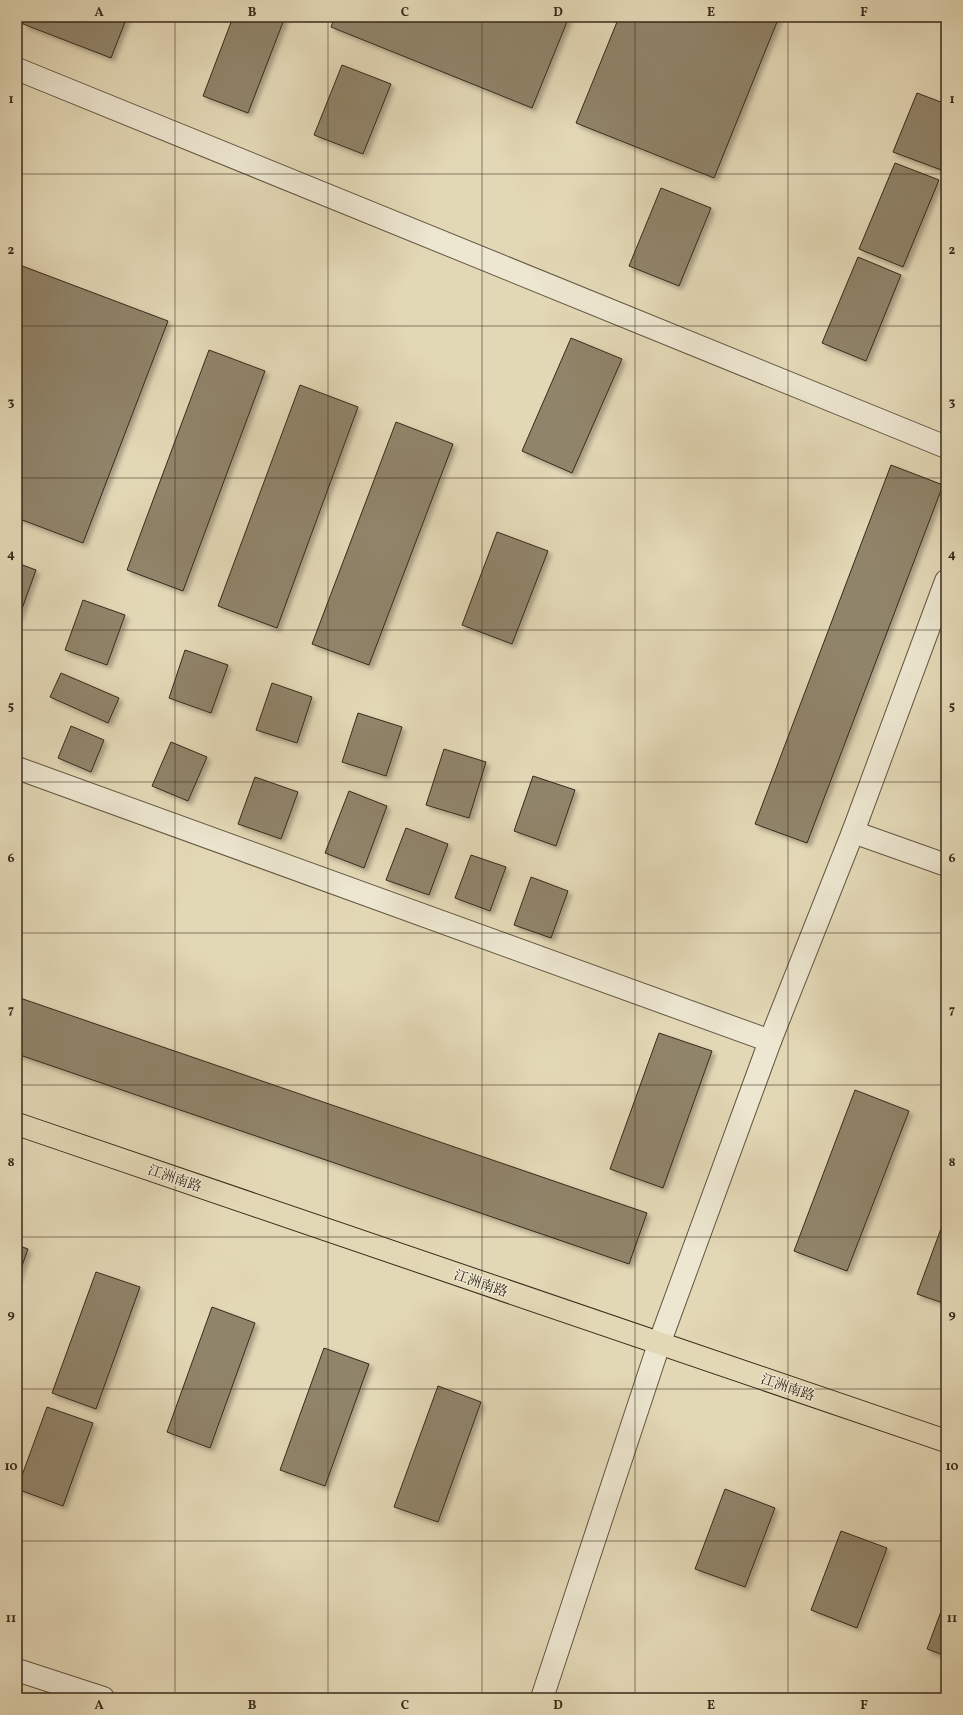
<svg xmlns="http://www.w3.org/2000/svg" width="963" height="1715" font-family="Vollkorn,'Noto Serif SC',serif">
<defs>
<filter id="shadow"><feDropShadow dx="3.5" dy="3.5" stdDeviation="2" flood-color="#0004"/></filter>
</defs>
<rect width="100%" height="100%" fill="#e3d8b6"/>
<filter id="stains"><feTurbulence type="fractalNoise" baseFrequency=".005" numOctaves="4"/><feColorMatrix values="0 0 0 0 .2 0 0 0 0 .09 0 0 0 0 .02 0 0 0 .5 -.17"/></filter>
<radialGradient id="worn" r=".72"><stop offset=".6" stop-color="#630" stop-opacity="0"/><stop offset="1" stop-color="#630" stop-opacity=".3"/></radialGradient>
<g fill="#90846b" stroke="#372a1a" filter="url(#shadow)">
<path d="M26,17H127L111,58L23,24Z"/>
<path d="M233,17H285L248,113L203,96Z"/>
<path d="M335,17H569L532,108L331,27Z"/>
<path d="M619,17H779L714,178L576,123Z"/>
<path d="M342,65L391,84L363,154L314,135Z"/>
<path d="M917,93L946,104V166L944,171L893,152Z"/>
<path d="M895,163L939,180L903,267L859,249Z"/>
<path d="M661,188L711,208L679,286L629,266Z"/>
<path d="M858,257L901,275L866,361L822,343Z"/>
<path d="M17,264L168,321L83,543L17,518Z"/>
<path d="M571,338L622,359L572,473L522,451Z"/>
<path d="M209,350L265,371L183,591L127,570Z"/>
<path d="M300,385L358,407L277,628L218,606Z"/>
<path d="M396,422L453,444L369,665L312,644Z"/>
<path d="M891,465L943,485L807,843L755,824Z"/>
<path d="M497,532L548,551L512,644L462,625Z"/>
<path d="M17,563L36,570L19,617L17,616Z"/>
<path d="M83,600L125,615L107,665L65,650Z"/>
<path d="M185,650L228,665L211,713L169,698Z"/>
<path d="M61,673L119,698L108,723L50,697Z"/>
<path d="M272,683L312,697L297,743L256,730Z"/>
<path d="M358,713L402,727L386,776L342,762Z"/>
<path d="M71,726L104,740L91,772L58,758Z"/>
<path d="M171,742L207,757L188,801L152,786Z"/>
<path d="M444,749L486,762L469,818L426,805Z"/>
<path d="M533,776L575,790L556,846L514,831Z"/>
<path d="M255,777L298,792L281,839L238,824Z"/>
<path d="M349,791L387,806L364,868L325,853Z"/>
<path d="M406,828L448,844L429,895L386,880Z"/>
<path d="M471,855L506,867L490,911L455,898Z"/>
<path d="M531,877L568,891L551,938L514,925Z"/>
<path d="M17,997L647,1213L629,1264L17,1054Z"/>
<path d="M659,1033L712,1051L663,1188L610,1169Z"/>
<path d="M855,1090L909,1111L847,1271L794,1251Z"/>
<path d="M946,1215V1304L917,1294Z"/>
<path d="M17,1245L28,1249L17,1280Z"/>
<path d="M96,1272L140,1287L96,1409L52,1393Z"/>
<path d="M212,1307L255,1323L210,1448L167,1432Z"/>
<path d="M324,1348L369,1364L325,1486L280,1470Z"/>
<path d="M438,1386L481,1402L438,1522L394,1507Z"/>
<path d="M47,1407L93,1423L63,1506L17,1489Z"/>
<path d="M725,1489L775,1508L745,1587L695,1569Z"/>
<path d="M841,1531L887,1548L857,1628L811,1610Z"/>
<path d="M946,1598V1656L927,1649Z"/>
</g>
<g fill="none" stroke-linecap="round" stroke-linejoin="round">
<g stroke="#625641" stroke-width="24">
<g id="minor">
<path d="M17,69L946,447"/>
<path d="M17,768L770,1041"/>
<path d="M853,832L946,865"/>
<path d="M17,1670L103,1698"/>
<path d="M542,1698L659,1344L770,1041L853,832L946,581"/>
</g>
</g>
<g stroke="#372a1a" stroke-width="24">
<path id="major" d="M17,1124L946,1441"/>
</g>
<use href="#minor" stroke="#ede6d0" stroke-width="22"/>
<use href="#major" stroke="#e3d8b6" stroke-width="22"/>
</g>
<path fill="none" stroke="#372a1a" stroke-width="1" stroke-opacity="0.55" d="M175,17V1698M328,17V1698M482,17V1698M635,17V1698M788,17V1698M17,174H946M17,326H946M17,478H946M17,630H946M17,782H946M17,933H946M17,1085H946M17,1237H946M17,1389H946M17,1541H946"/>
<g text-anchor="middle" stroke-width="3" stroke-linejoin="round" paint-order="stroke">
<g font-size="14" fill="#372a1a" stroke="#ede6d0">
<text transform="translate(175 1178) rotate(19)" y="5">江洲南路</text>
<text transform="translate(481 1283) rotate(19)" y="5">江洲南路</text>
<text transform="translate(788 1387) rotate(19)" y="5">江洲南路</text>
</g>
</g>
<rect width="963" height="1715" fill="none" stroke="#e3d8b6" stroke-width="44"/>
<rect x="22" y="22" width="919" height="1671" fill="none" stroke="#372a1a" stroke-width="1.5"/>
<g font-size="13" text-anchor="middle" font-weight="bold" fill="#372a1a">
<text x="99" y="16">A</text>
<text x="252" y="16">B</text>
<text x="405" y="16">C</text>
<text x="558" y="16">D</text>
<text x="711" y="16">E</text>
<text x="864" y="16">F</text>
<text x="11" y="103">1</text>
<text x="952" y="103">1</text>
<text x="11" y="254">2</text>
<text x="952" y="254">2</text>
<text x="11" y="406">3</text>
<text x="952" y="406">3</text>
<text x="11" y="558">4</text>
<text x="952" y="558">4</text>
<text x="11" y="710">5</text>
<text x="952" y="710">5</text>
<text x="11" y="862">6</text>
<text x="952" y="862">6</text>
<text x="11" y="1014">7</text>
<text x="952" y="1014">7</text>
<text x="11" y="1166">8</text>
<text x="952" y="1166">8</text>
<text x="11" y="1318">9</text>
<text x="952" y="1318">9</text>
<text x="11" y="1470">10</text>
<text x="952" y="1470">10</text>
<text x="11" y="1622">11</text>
<text x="952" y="1622">11</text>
<text x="99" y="1709">A</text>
<text x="252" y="1709">B</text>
<text x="405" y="1709">C</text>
<text x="558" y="1709">D</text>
<text x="711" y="1709">E</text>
<text x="864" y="1709">F</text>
</g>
<rect width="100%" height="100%" filter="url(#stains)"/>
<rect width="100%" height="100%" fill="url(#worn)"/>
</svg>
